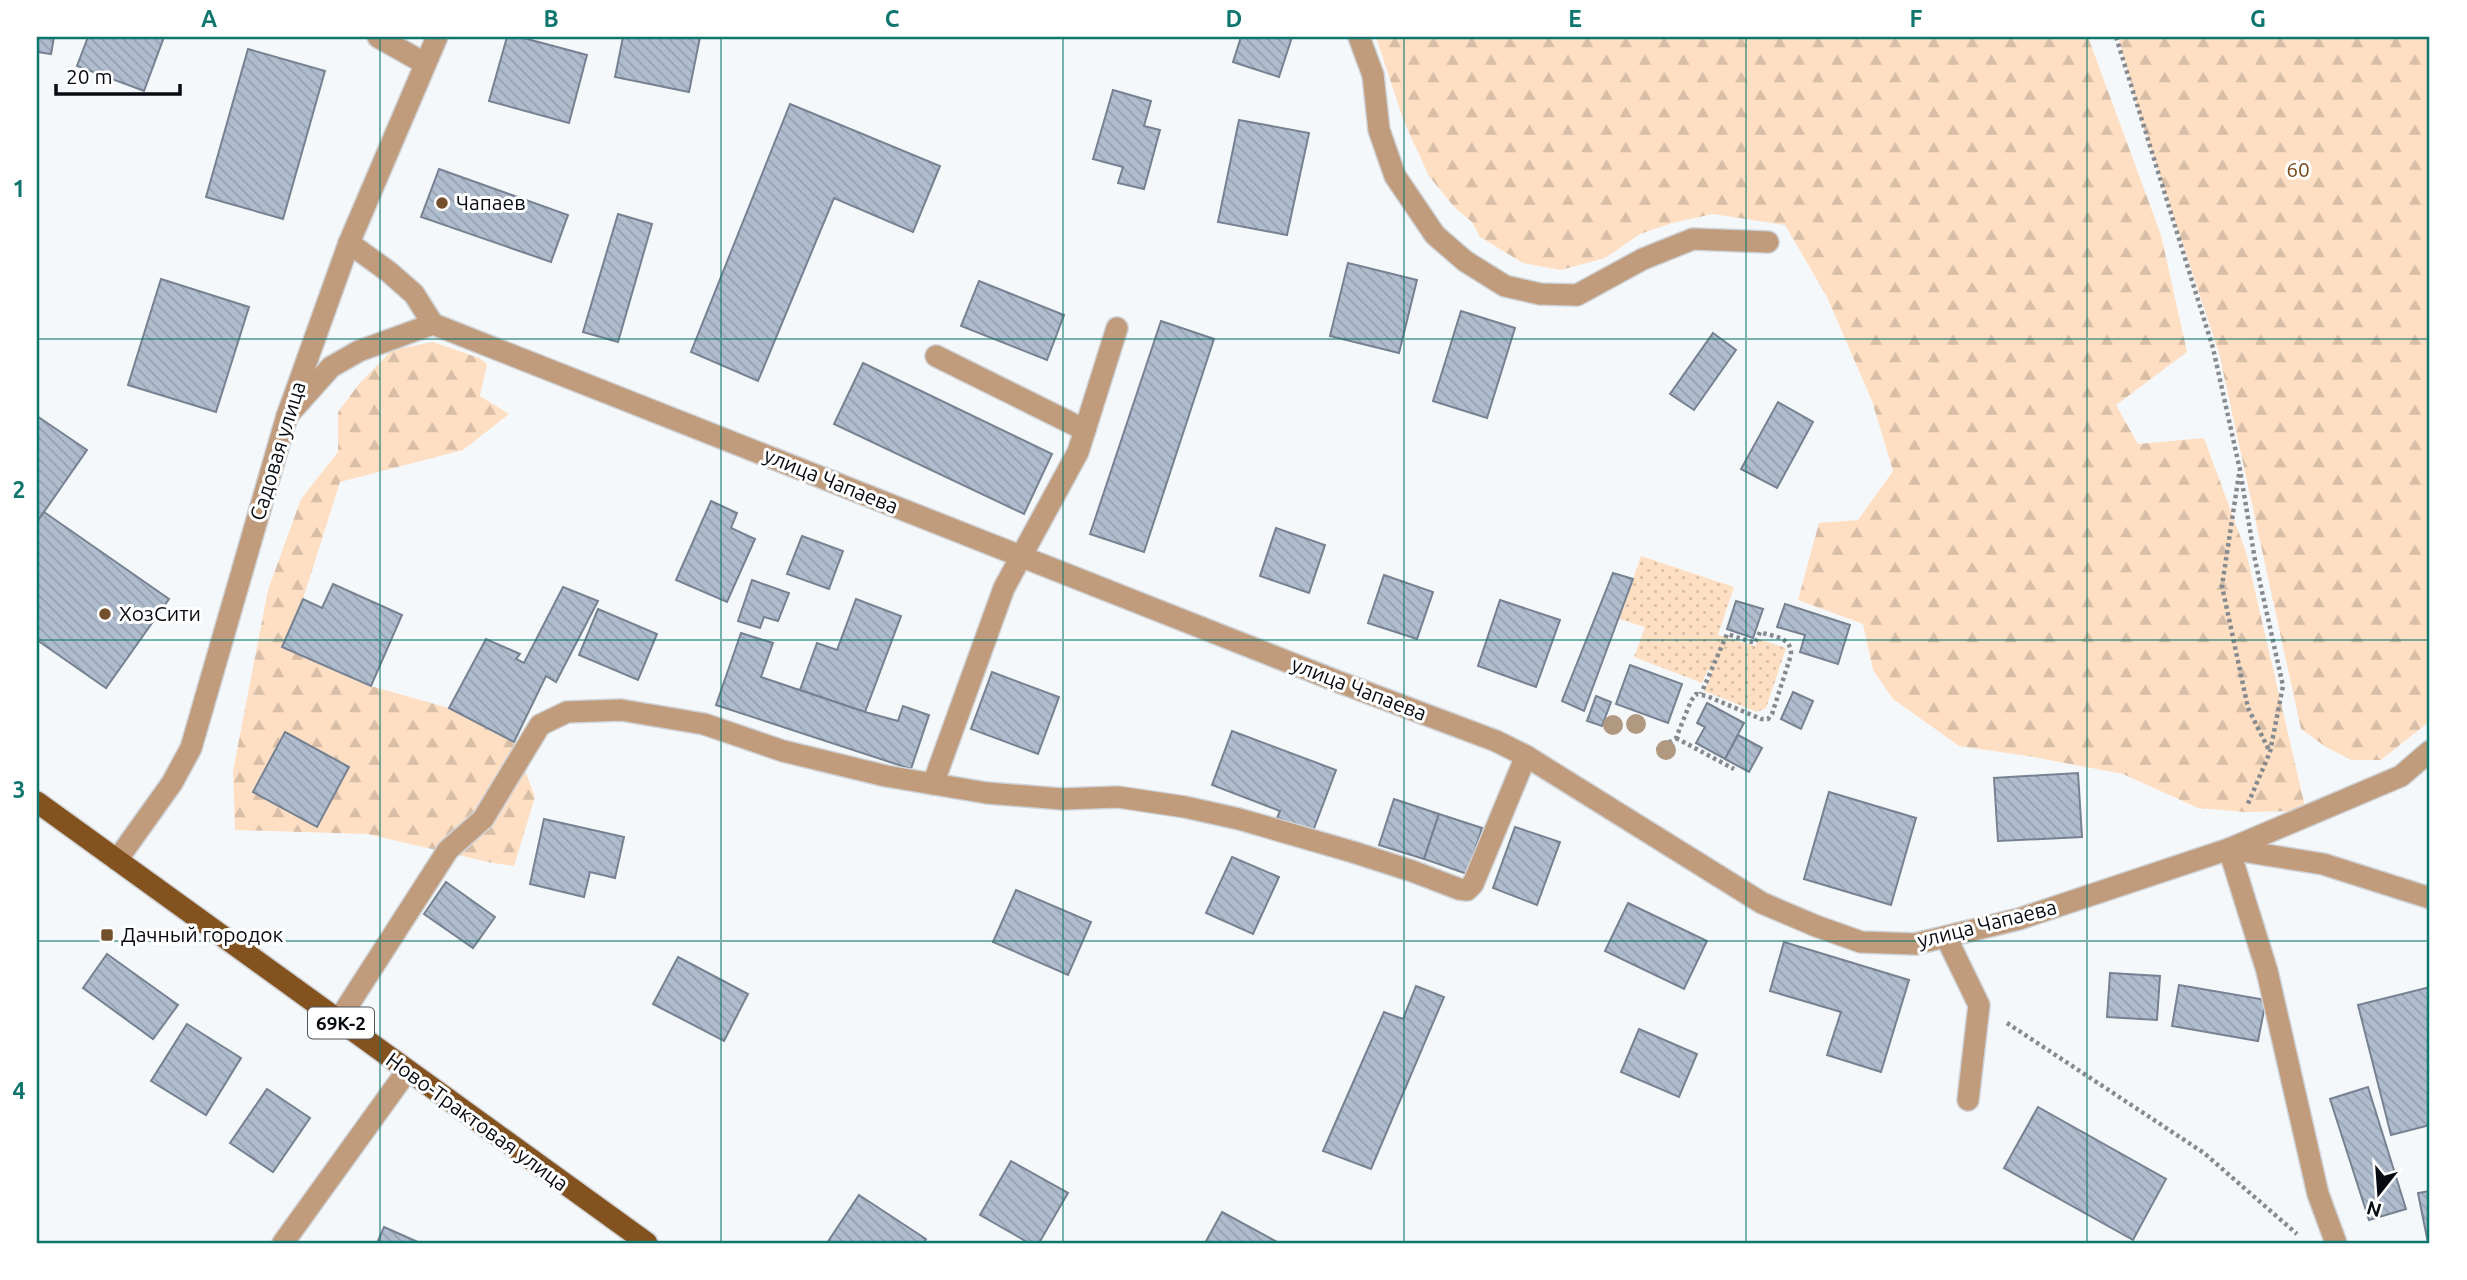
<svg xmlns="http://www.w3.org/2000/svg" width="2467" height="1280" font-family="Ubuntu,sans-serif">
<defs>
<pattern id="grass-dots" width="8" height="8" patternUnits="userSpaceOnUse" patternTransform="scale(1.75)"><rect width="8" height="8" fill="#fedfc3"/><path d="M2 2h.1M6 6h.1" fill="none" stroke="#d8bea6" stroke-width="1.8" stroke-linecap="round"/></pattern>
<pattern id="forest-firs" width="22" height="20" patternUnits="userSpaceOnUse" patternTransform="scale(1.75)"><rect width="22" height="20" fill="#fedfc3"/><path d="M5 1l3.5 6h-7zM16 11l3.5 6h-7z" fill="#d8bea6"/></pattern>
<pattern id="building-back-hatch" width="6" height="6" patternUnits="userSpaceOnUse" patternTransform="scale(1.75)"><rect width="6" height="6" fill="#b0bdce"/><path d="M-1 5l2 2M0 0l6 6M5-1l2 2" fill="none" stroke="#96a1b0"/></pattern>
</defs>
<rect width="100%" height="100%" fill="#f5f8fb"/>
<path fill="url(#grass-dots)" d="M1641,556L1734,587L1718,635L1755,646L1759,639L1786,648L1766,708L1757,712L1704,691L1712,672L1708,670L1702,683L1634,657L1645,627L1619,619Z"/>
<g fill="url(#forest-firs)">
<path d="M1376,37H2088L2161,235L2187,352L2116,405L2138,444L2204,438L2246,552L2306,811L2244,812L2198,808L2123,774L2028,756L1959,746L1893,699L1873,670L1863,624L1798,600L1819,523L1858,520L1893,471L1872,401L1827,297L1785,225L1713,214L1672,223L1640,234L1605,258L1561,270L1523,263L1480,237L1472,222L1455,208L1429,176L1404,122Z"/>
<path d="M2118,37H2430V721L2381,760H2351L2326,747L2301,729L2219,353L2140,116Z"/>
<path d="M433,342L479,358L487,364L480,396L509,414L463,450L340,482L303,599L371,686L449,708L514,742L535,797L514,866L488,862L367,834L235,830L233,771L268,590L301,499L338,452V412L359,384L392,350Z"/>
</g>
<g fill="url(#building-back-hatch)" stroke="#768292" stroke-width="2">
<path d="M37,37H54L51,54L37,52Z"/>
<path d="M88,37H164L144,91L77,66Z"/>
<path d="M507,37H520L587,55L569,123L489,101Z"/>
<path d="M623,37H700L689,92L615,77Z"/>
<path d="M1241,37H1292L1279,77L1233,62Z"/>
<path d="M248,49L325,71L283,219L206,197Z"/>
<path d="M1113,90L1151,101L1144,126L1160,130L1144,189L1118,183L1123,167L1093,159Z"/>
<path d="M790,104L940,166L913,232L834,198L758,381L691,352Z"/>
<path d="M1239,120L1309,133L1287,235L1218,222Z"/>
<path d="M439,169L568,215L551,262L421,217Z"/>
<path d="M618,214L652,224L618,342L583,332Z"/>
<path d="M1348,263L1417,280L1399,353L1330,336Z"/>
<path d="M161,279L249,307L216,412L128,385Z"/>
<path d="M979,281L1064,315L1047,360L961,326Z"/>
<path d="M1461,311L1515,328L1487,418L1433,401Z"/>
<path d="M1161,321L1214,339L1144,552L1090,534Z"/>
<path d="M1713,333L1736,350L1694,410L1670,394Z"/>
<path d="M863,363L1052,454L1024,514L834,424Z"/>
<path d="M1778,402L1813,422L1777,488L1741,469Z"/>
<path d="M37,416L87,450L37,522Z"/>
<path d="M711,501L737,513L731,528L755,539L727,602L676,580Z"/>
<path d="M44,512L169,599L106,688L37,640V522Z"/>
<path d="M1276,528L1325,545L1309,593L1260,576Z"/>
<path d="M802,536L843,551L829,589L787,574Z"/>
<path d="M1613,573L1633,579L1584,711L1562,701Z"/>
<path d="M1384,575L1433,592L1417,639L1368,623Z"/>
<path d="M752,580L789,593L778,621L764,617L760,628L738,621Z"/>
<path d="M333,584L402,615L371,686L282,647L303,599L322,608Z"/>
<path d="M563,587L598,601L556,682L546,676L514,742L449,708L486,639L520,654L516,659L524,663Z"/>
<path d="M856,599L901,616L865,712L800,690L817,643L837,650Z"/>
<path d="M1500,600L1560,620L1536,687L1478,666Z"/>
<path d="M1736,601L1763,609L1753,638L1727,629Z"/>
<path d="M1785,604L1850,625L1838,664L1800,652L1805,635L1777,627Z"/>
<path d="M598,609L657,634L638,680L579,655Z"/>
<path d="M741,633L773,643L761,677L865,712L898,721L903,706L929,715L911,769L716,705Z"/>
<path d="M1630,665L1682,684L1668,723L1616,704Z"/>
<path d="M992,672L1059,697L1038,754L971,729Z"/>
<path d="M1793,692L1813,701L1801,729L1781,719Z"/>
<path d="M1596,696L1611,702L1602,726L1587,721Z"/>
<path d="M1707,703L1744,723L1725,759L1696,743L1705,727L1697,723Z"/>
<path d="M1232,731L1336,770L1313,831L1277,818L1280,811L1212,785Z"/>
<path d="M285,732L349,767L317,827L253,792Z"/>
<path d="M1738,735L1762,748L1749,772L1725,759Z"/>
<path d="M2078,773L2082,837L1998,841L1994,778Z"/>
<path d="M1829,792L1916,818L1891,905L1804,879Z"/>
<path d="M1394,799L1439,814L1424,859L1379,845Z"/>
<path d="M1439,814L1482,828L1467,874L1424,859Z"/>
<path d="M544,819L624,837L615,878L590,872L584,897L530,884Z"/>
<path d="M1515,827L1560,842L1537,905L1493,888Z"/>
<path d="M1232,857L1279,877L1253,934L1206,913Z"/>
<path d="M446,882L495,917L473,948L424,914Z"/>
<path d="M1016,890L1091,922L1068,975L993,942Z"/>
<path d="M1628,903L1707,941L1684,989L1605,951Z"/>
<path d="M1784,942L1909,980L1881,1072L1827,1055L1841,1012L1770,991Z"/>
<path d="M107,954L178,1005L153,1039L83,988Z"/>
<path d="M678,957L748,994L724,1041L653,1004Z"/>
<path d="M2110,973L2160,976L2157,1020L2107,1017Z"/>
<path d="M2179,985L2266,1000L2258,1041L2172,1026Z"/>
<path d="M1416,986L1444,997L1371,1169L1323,1151L1384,1012L1403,1019Z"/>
<path d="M2430,987V1125L2391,1135L2358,1005Z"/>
<path d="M187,1024L241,1058L206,1115L151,1081Z"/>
<path d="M1639,1029L1697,1054L1679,1097L1621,1072Z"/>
<path d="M2368,1087L2406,1209L2369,1220L2330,1099Z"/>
<path d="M267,1089L310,1118L273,1172L230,1143Z"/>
<path d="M2038,1107L2166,1179L2133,1240L2004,1168Z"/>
<path d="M1011,1161L1068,1193L1039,1243H1029L980,1215Z"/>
<path d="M2430,1191V1243H2428L2418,1193Z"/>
<path d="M859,1195L926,1239L924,1243H827Z"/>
<path d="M1222,1212L1279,1243H1205Z"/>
<path d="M384,1227L420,1243H377Z"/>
</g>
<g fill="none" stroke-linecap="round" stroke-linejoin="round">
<g stroke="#cfd2d6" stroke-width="24">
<g id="lane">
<path d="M936,356L1085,430"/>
<path d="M933,784L1004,588L1078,452L1117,328"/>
<path d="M2229,849L2323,864L2430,898"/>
<path d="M1946,937L1979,1005L1968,1100"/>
<path d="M338,1021L448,850L483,819L540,725L567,712L621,710L704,724L783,751L886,776L987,793L1062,799L1118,797L1185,807L1239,819L1353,852L1412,871L1459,889L1467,890L1473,884L1526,756"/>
</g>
</g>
<g stroke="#cfd2d6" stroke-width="24">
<g id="street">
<path d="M378,37L424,63"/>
<path d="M1359,37L1373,75L1379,130L1395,176L1435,235L1465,261L1505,286L1540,294L1577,295L1643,259L1693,239L1768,242"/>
<path d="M349,243L389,272L414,294L433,324"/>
<path d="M287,416L331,367L359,351L433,324L1339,682L1496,741L1526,756L1762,903L1816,926L1861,942L1915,944L2019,919L2229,849L2401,776L2430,751"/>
<path d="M2229,849L2267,971L2318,1194L2336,1243"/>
<path d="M117,860L172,783L191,748L287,416L349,243L437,37"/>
<path d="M283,1243L407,1071"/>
</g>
</g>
<g stroke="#cfd2d6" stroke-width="24">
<path id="primary" d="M37,802L647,1243"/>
</g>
<g stroke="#868a8e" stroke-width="4.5" stroke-dasharray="3.5 3.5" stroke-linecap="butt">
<path d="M2116,37L2213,348L2240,470L2255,560L2283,686L2270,752L2247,806"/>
<path d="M2239,474L2222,586L2248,708L2269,750"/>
<path d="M1676,738L1734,769"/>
<path d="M1657,750L1676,738L1691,701L1696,694L1707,696L1761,719H1768L1772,714L1791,655C1792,637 1774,637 1760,632L1755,643L1727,634L1701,694"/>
<path d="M2007,1023L2204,1153L2297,1234"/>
</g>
<use href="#lane" stroke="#c09c7c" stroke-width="21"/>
<use href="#street" stroke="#c09c7c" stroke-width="21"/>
<use href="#primary" stroke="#84521e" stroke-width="21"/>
</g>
<g fill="#b09980">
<circle cx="1636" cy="724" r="10"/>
<circle cx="1613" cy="725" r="10"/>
<circle cx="1666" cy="750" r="10"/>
</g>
<path fill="none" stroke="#0f766e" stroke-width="2" stroke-opacity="0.55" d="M380,37V1243M721,37V1243M1063,37V1243M1404,37V1243M1746,37V1243M2087,37V1243M37,339H2430M37,640H2430M37,941H2430"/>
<g fill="#744f2b" stroke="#fff" stroke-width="2.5">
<circle cx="442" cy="203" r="7"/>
<circle cx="105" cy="614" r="7"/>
<rect x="100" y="928" width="14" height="14" rx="3.5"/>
</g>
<g text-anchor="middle" stroke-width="6" stroke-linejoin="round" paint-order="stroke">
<rect fill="#fff" stroke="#525559" stroke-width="2" x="308" y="1007.5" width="66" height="31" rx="5"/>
<g font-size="19" font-weight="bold" fill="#080c12">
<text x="341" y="1030">69К-2</text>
</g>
<g font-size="21" fill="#784b1c" stroke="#fff">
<text x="2298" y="177">60</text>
</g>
<g font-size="21" fill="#080c12" stroke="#fff" text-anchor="start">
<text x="456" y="210">Чапаев</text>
<text x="119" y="621">ХозСити</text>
<text x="121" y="942">Дачный городок</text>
</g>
<g font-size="21" fill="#080c12" stroke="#fff">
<text transform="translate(278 451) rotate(-73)" y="7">Садовая улица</text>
<text transform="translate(831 481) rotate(22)" y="7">улица Чапаева</text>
<text transform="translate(1359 689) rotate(21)" y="7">улица Чапаева</text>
<text transform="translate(1987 924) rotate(-14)" y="7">улица Чапаева</text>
<text transform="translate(477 1122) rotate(36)" y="7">Ново-Трактовая улица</text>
</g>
</g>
<rect width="2467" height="1280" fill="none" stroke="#ffffff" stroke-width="77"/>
<g transform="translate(2379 1193) rotate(197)" stroke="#ffffff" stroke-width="5" paint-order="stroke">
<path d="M0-5L12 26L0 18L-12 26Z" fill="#080c12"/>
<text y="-10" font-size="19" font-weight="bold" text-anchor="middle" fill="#080c12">N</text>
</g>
<path d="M56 84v10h124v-10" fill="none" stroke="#080c12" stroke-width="3.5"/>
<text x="66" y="84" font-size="21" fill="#080c12" stroke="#ffffff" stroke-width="5" paint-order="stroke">20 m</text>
<rect x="38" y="38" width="2390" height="1204" fill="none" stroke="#0f766e" stroke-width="2.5"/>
<g font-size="23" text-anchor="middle" font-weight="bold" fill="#0f766e">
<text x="209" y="27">A</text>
<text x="551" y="27">B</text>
<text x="892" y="27">C</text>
<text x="1234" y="27">D</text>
<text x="1575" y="27">E</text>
<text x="1916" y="27">F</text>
<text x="2258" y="27">G</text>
<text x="19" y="197">1</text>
<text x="19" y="498">2</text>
<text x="19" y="798">3</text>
<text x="19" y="1099">4</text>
</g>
</svg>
